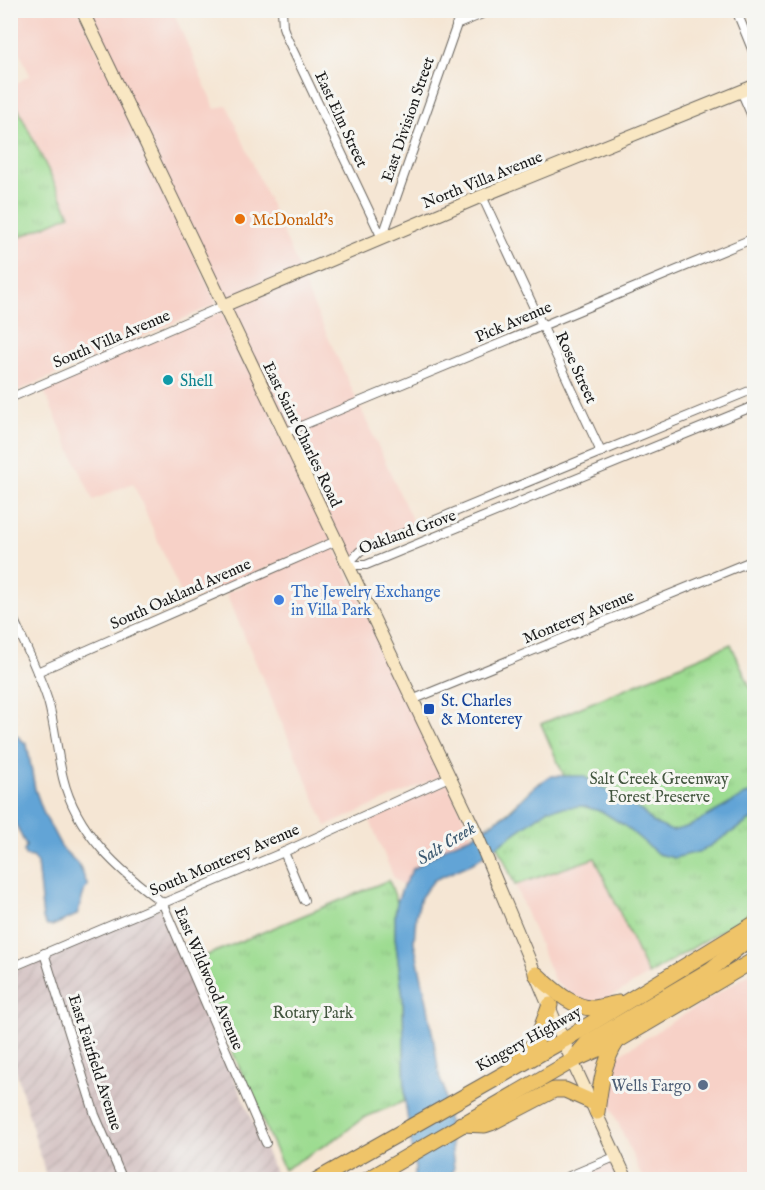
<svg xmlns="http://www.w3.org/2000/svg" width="765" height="1190" font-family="'IM FELL English',serif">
<defs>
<pattern id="industrial-furrows" width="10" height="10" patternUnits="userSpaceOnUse" patternTransform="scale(1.5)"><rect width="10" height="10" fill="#d2bfc0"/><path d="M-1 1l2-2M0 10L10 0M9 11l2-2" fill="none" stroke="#b4a4a4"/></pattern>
<pattern id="park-tufts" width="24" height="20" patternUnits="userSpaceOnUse" patternTransform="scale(1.5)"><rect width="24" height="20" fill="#9ddc91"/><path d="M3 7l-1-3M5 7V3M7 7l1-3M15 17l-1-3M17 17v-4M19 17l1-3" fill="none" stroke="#87bc7c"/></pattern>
</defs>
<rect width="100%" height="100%" fill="#f6f6f2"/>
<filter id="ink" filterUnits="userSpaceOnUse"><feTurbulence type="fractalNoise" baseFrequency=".0167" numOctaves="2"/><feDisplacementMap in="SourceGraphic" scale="12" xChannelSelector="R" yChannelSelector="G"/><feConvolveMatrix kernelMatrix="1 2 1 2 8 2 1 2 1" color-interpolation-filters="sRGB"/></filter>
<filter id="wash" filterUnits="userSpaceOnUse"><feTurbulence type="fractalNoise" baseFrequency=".008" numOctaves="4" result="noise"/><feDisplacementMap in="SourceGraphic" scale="24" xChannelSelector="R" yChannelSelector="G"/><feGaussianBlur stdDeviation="1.35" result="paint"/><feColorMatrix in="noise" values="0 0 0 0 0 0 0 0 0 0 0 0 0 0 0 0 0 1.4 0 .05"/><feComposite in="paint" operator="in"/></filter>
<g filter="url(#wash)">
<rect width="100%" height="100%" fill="#f5e6d4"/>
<g fill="#f7d1c7">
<path d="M11,11H79L217,304L11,394V241L70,215L11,92V87L30,75L11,34Z"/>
<path d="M86,11H173L215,109L227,105L300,271L225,303Z"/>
<path d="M301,278L417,531L350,560L228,308Z"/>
<path d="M222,311L332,540L185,603L133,483L93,500L43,389Z"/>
<path d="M334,546L444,775L326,826L226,593Z"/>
<path d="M448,783L472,836L450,845L413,869L403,886L394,878L369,818Z"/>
<path d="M595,857L648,975L605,1000L591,1004L579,999L555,982L515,885Z"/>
<path d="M754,971V1179H643L607,1098L608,1076L617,1056Z"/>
<path d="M611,1163L618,1179L571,1180Z"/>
</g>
<path fill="url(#industrial-furrows)" d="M160,907L276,1175L267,1180L47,1179L11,1053L10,973Z"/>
<g fill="url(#park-tufts)" stroke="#5c7c56" stroke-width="1.5">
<path d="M10,92L70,215L11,241H10Z"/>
<path d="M731,644L754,696V911L648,975L595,858L515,885L489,825C496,820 503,816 509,811C527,795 538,776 564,776L541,724Z"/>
<path d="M389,880L397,902L395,915V937L403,998L405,1101L363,1118L340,1136L284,1170L193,961Z"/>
</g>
<g fill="#62a4d6" stroke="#3f6079" stroke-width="1.5">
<path d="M10,729L27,745L35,789L44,814L62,848L79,865L88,886L85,889L77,915L52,926H47L43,919L37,863L33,857L25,856L24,851L26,846L11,814Z"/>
<path d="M551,776H583L643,812L652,822L672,831L690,826L754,790V818L702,851L674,858L658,854L625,826L603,812L582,806L549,809L473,863L434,880L421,897L416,916L414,942L428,1007L440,1079L444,1088L454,1168L449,1179H414L415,1169L405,1101L403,998L395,937V915L397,902L403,886L413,869L450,845L472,836L508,813L534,787Z"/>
</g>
</g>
<g filter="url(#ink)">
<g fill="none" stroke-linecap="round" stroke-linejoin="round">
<g stroke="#68635c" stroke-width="10">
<g id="street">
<path d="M282,10L283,27L287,38L382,238"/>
<path d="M736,10L754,54"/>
<path d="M456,25L492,10"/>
<path d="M741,91L754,121"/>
<path d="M482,196L601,452"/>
<path d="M382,238L462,10"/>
<path d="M10,398L223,306"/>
<path d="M284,433L754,238"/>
<path d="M347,565L360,551L754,389"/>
<path d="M347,565H366L754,406"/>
<path d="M10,611C23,641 38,670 48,701C55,726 57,753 63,778C76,832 119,871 162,902L266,1143"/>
<path d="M37,672L336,541"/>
<path d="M412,700L754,560"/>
<path d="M284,852L304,900"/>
<path d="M44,953L95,1115L123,1180"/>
<path d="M10,968L284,852L449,777"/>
<path d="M560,1180L617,1156"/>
</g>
</g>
<g stroke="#68635c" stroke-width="14">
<g id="secondary">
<path d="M82,10L474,828L572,1061L627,1180"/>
<path d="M223,306L482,196L754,86"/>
</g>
</g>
<g stroke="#68635c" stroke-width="17">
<g id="highway">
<path d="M536,974C551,987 572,1009 594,1008C602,1007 611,1004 619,1003"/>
<path d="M576,1056L587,1043L710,970L754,935"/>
<path d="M520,1059L536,1042L550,1005"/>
<path d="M597,1112C600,1088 603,1062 617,1041"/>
<path d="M461,1124L485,1125L491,1123L554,1090H565L592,1102"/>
<path d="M317,1180L564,1040L754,924"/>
<path d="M367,1180L572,1061L617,1041L754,960"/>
</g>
</g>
<use href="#street" stroke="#fff" stroke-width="8"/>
<use href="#secondary" stroke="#f9e7c3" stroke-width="12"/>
<use href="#highway" stroke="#efc469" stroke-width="15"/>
</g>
</g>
<circle fill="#e8710a" stroke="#f6f6f2" stroke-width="2" cx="240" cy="219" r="6"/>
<circle fill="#0f9aa8" stroke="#f6f6f2" stroke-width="2" cx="168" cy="380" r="6"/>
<circle fill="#3f7fe0" stroke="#f6f6f2" stroke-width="2" cx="279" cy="600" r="6"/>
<rect fill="#1a4fb4" stroke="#f6f6f2" stroke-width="2" x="423" y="703" width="12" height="12" rx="3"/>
<circle fill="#5c6f8a" stroke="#f6f6f2" stroke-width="2" cx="703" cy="1085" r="6"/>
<g text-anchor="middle" stroke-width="6" stroke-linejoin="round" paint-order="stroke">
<g font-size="16" fill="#1c1c1c" stroke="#f6f6f2">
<text transform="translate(342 119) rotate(65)" y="6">East Elm Street</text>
<text transform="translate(407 119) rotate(-71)" y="6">East Division Street</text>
<text transform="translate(482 179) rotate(-22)" y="6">North Villa Avenue</text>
<text transform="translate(513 321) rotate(-23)" y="6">Pick Avenue</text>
<text transform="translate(111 338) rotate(-23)" y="6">South Villa Avenue</text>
<text transform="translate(577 367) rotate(65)" y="6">Rose Street</text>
<text transform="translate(303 434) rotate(64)" y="6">East Saint Charles Road</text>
<text transform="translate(407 531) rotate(-20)" y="6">Oakland Grove</text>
<text transform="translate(180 593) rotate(-24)" y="6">South Oakland Avenue</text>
<text transform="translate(578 616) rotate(-22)" y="6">Monterey Avenue</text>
<text transform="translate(224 859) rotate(-23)" y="6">South Monterey Avenue</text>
<text transform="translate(210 978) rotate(67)" y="6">East Wildwood Avenue</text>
<text transform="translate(528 1038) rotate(-29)" y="6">Kingery Highway</text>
<text transform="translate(96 1062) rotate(72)" y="6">East Fairfield Avenue</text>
</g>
<g font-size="16" fill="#c56008" stroke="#f6f6f2" text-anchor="start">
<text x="252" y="225">McDonald's</text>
</g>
<g font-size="16" fill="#0d838f" stroke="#f6f6f2" text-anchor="start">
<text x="180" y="386">Shell</text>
</g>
<g font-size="16" fill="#366cbe" stroke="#f6f6f2" text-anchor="start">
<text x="291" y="597">The Jewelry Exchange<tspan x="291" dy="18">in Villa Park</tspan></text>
</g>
<g font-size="16" fill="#164399" stroke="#f6f6f2" text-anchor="start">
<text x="441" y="706">St. Charles<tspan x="441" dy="18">&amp; Monterey</tspan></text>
</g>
<g font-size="16" fill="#43563f" stroke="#f6f6f2">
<text x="659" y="784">Salt Creek Greenway<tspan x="659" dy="18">Forest Preserve</tspan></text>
<text x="313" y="1018">Rotary Park</text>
</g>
<g font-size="16" fill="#4e5e75" stroke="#f6f6f2" text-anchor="end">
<text x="691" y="1091">Wells Fargo</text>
</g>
<g font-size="18" font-style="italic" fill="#3c5970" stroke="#f6f6f2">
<text transform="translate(446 843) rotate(-32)" y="6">Salt Creek</text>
</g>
</g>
<rect width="765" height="1190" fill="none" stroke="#f6f6f2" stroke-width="36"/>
</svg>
